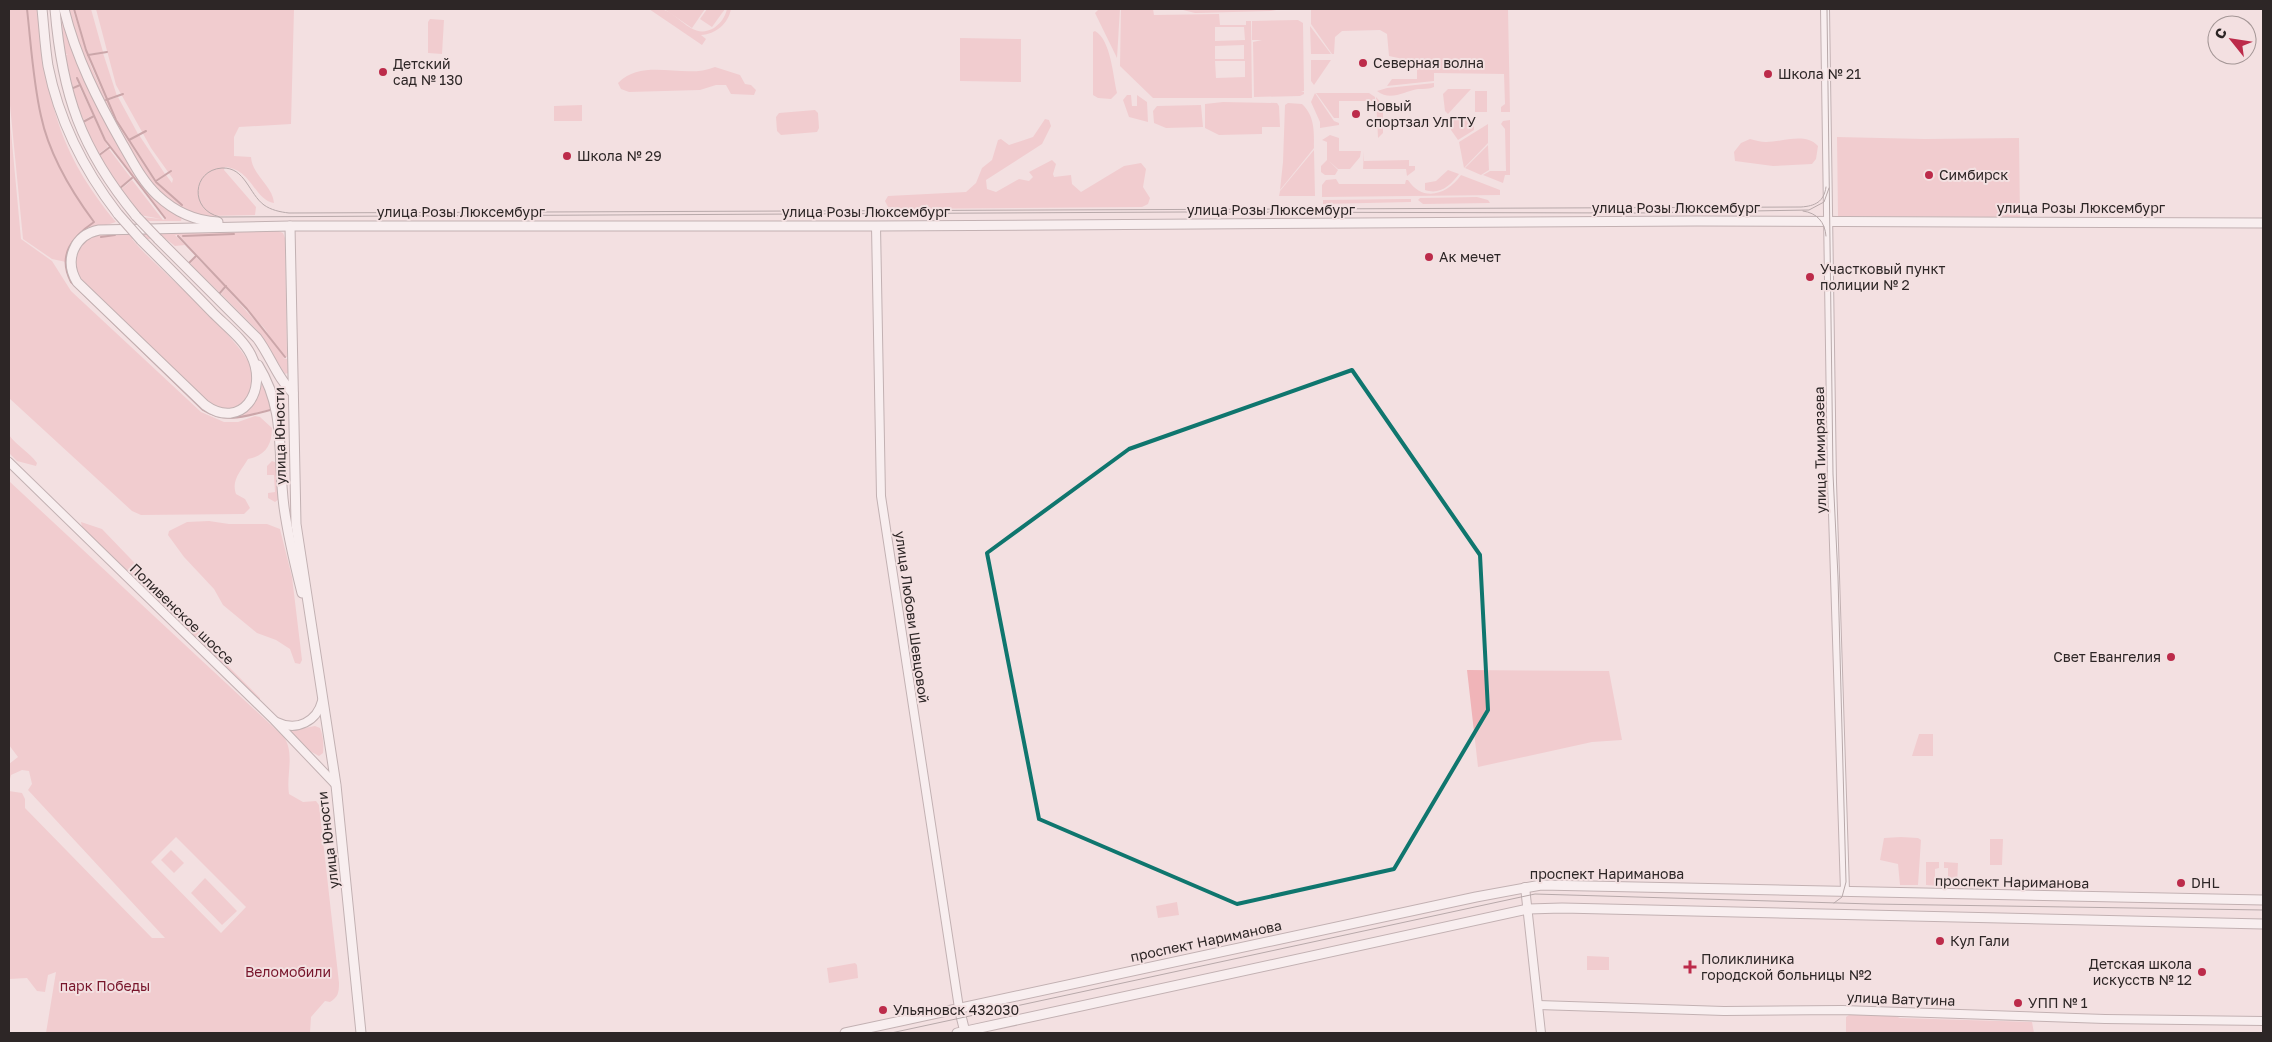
<svg xmlns="http://www.w3.org/2000/svg" width="2272" height="1042" font-family="'Golos Text',sans-serif">
<rect width="100%" height="100%" fill="#f3e0e1"/>
<g fill="#f0b4b8" fill-rule="evenodd">
<path d="M9,9H38C47,98 57,151 116,222L84,232L69,270L216,413L253,404L263,382L272,407L270,409C248,415 227,424 206,410L72,281L66,262L52,259L23,239L9,95Z"/>
<path d="M67,9L73,10L91,66L116,122L114,123L84,63Z"/>
<path d="M91,9L103,52L88,54L74,10Z"/>
<path d="M96,9H294L291,124L239,127L234,137V156L251,157C252,175 273,186 274,203C254,200 252,169 225,167L224,170L256,207L255,215L206,216L194,213V215L169,201L154,188L115,125L117,124L155,182L182,205L157,182L166,175L172,183L173,179L151,148L116,85Z"/>
<path d="M649,9C653,9 658,8 661,9C680,13 691,41 714,28C721,23 725,17 727,9H731C728,24 716,34 701,35L706,39L702,45Z"/>
<path d="M664,9H705L692,28Z"/>
<path d="M707,9H725L712,27L700,19Z"/>
<path d="M1099,9H1120L1117,58L1095,13Z"/>
<path d="M1121,9H1153L1154,15L1219,14L1220,25H1246V21H1251L1252,98H1153L1120,66ZM1215,27H1244L1245,40L1215,41ZM1244,45V59H1215V46ZM1215,61H1245V77L1216,78Z"/>
<path d="M1179,9H1282L1271,11L1195,13Z"/>
<path d="M1311,9H1508L1510,112H1501V107L1505,104L1504,74L1434,73V81L1387,86L1392,79H1417V68H1391L1395,65H1403V59L1389,56L1387,34L1380,30L1342,31L1335,37L1334,54H1332L1311,24Z"/>
<path d="M430,19L444,20L442,54L428,53V22Z"/>
<path d="M1298,20L1303,23L1304,91L1301,92H1304V94L1300,96L1254,97L1253,42L1262,40H1252V21Z"/>
<path d="M62,21L81,74L97,106L166,208L182,217L181,221H146L142,217L161,219L140,215L120,190L132,180L163,220L165,219L106,140L77,77L78,85L70,88L64,56L68,54H64Z"/>
<path d="M1310,26L1331,54H1311Z"/>
<path d="M1095,31C1111,40 1113,76 1117,93L1111,99L1098,98L1093,95V32Z"/>
<path d="M960,38L1021,39V82L960,81Z"/>
<path d="M103,53L117,96L106,100L89,55Z"/>
<path d="M1311,60H1331L1314,85L1311,81Z"/>
<path d="M715,67L740,75L745,84L751,85L756,90L754,95L731,94L726,85H716L700,90L629,92L621,89L618,83C644,57 685,80 715,67Z"/>
<path d="M1434,83V87C1429,89 1424,89 1418,89C1404,91 1391,102 1377,91L1387,88Z"/>
<path d="M79,86L93,115L82,121L72,90Z"/>
<path d="M1448,89H1471L1448,114L1445,111L1443,94Z"/>
<rect x="1475" y="91" width="12" height="21"/>
<path d="M1315,93L1334,121L1339,123V125L1320,128V122L1311,102Z"/>
<path d="M1316,93H1369L1375,97V101H1339V118H1334Z"/>
<path d="M1127,95H1131L1132,106H1137V95L1147,102L1148,122L1129,117L1123,100Z"/>
<path d="M118,97L138,134L128,140L106,101Z"/>
<path d="M1376,97L1383,105V133L1378,138Z"/>
<path d="M1223,102L1277,103L1279,106L1280,127H1262V134L1219,135L1205,128V104Z"/>
<path d="M1288,103L1302,104C1315,116 1314,132 1314,148L1280,190L1283,162L1285,105Z"/>
<path d="M582,105V121H554V106Z"/>
<path d="M1201,105L1203,127L1166,128L1154,123L1153,111L1157,106Z"/>
<path d="M9,110L21,239L52,261L71,291L201,412L224,422H238L255,416L260,417L272,428C272,445 265,456 248,459C241,471 231,480 236,494L245,499L250,508L244,514L141,515L132,511L9,398Z"/>
<path d="M815,110L818,113L819,128L817,132L781,135L777,131L776,117L779,113Z"/>
<path d="M94,117L108,147L97,155L83,123Z"/>
<path d="M1045,119L1049,120L1051,126L1042,144L986,180L987,189L996,192L1019,179L1029,181L1033,177L1029,172L1052,160L1056,164L1053,174L1054,177L1071,175L1072,184L1081,192L1124,166L1141,163L1146,169L1143,187L1150,198L1148,204L1142,207L904,209L888,207L885,201L888,196L966,192L976,183L982,168L992,160L998,140L1001,139L1009,145L1033,137Z"/>
<path d="M1454,119H1474V130L1458,140L1451,130V122Z"/>
<path d="M1510,120V175H1505L1503,183L1483,175L1490,171H1506L1505,129L1501,124L1503,121Z"/>
<path d="M1488,124V143L1464,168L1459,142Z"/>
<path d="M139,135L165,174L156,181L129,141Z"/>
<path d="M1330,135L1339,138V151H1361L1360,157L1350,169H1338L1329,161L1338,170L1335,175H1325L1321,172V166L1327,160V142L1322,140Z"/>
<path d="M1837,137L1925,139L2019,138L2020,217L1838,216Z"/>
<path d="M1750,139C1755,140 1761,142 1766,142C1783,142 1805,132 1818,146L1816,159L1812,164L1773,166L1735,161L1734,152L1741,143Z"/>
<path d="M1488,145L1489,170L1481,175L1465,168Z"/>
<path d="M109,149L131,178L118,189L99,156Z"/>
<path d="M1314,150L1315,196H1279L1280,191Z"/>
<path d="M1364,151V161L1409,160V166H1415V170L1407,176L1406,169H1363Z"/>
<path d="M1448,170L1459,174C1450,186 1440,195 1425,190V183L1436,181Z"/>
<path d="M1461,175L1500,190V195L1322,197V185L1326,180L1336,179L1339,184H1405L1406,180H1408C1423,203 1448,194 1461,175Z"/>
<path d="M1477,197L1488,200L1490,203L1423,204L1418,200L1420,198Z"/>
<path d="M1406,199H1411V202L1323,204V200Z"/>
<path d="M276,230L283,233L285,238L287,357L283,358L287,359L288,373L285,374L258,331L221,294L226,288L272,340L265,329L179,235H175L185,245L175,246L166,239H132C155,268 250,343 254,376C255,387 249,400 239,405C230,411 219,408 210,404L82,281L74,267L77,247L95,234Z"/>
<path d="M196,257L225,286L219,292L190,264Z"/>
<path d="M9,435C17,446 29,452 37,463L36,466L17,461L9,453Z"/>
<path d="M272,461L277,463L279,499L275,502L268,498V493L275,492L274,475H267V466Z"/>
<path d="M9,481L284,737C295,754 286,775 289,794L303,802L316,801L319,805L339,983C339,993 338,997 330,1002L325,1001L311,1017L310,1033H46L56,972L48,975L45,992L37,991L27,978L9,979V791L22,793L25,799V808L152,938H165L28,790L32,784L29,771L22,770L11,775L9,783V764L18,757L9,745ZM176,837L246,907L221,933L151,862Z"/>
<path d="M209,521L229,524H267L280,529L292,577L302,660L300,664L295,663L290,649L276,640L257,633L223,605L214,589L184,557L168,535L169,531L187,522Z"/>
<path d="M81,522L102,529L229,661L226,664L260,698V701L193,638L82,527Z"/>
<path d="M1467,670L1609,671L1622,740L1592,742L1478,767Z"/>
<path d="M315,726L320,728C323,735 324,745 323,753L319,756L306,749L289,731Z"/>
<path d="M1919,734H1933V756H1912Z"/>
<path d="M1901,837L1918,838L1921,840L1918,885H1900L1898,864L1880,860L1884,838Z"/>
<path d="M1990,839H2003L2002,865H1990Z"/>
<path d="M171,850L184,863L174,873L161,860Z"/>
<path d="M1926,862H1939V868L1935,869V878L1939,879V886L1926,885Z"/>
<path d="M1944,862L1958,863L1957,886H1944V878H1948V868H1944Z"/>
<path d="M205,878L237,911L222,925L191,893Z"/>
<path d="M1177,902L1179,915L1158,918L1156,906Z"/>
<path d="M1587,956L1609,957V970H1587Z"/>
<path d="M855,963L857,965L858,978L829,983L827,968Z"/>
<path d="M1852,1013C1866,1018 1884,1010 1900,1018L2032,1022L2034,1033H1846V1017Z"/>
</g>
<g fill="none" stroke-linecap="round" stroke-linejoin="round">
<g stroke="#9b6065" stroke-width="2">
<path d="M27,9C31,44 33,81 41,116C49,154 71,191 94,222C72,237 57,255 71,282L203,410C226,424 246,416 270,410"/>
<path d="M78,9H74L86,50L116,120L156,182L182,205"/>
<path d="M88,55L107,52"/>
<path d="M77,78L105,140L165,218"/>
<path d="M71,89L80,85"/>
<path d="M106,100L123,94"/>
<path d="M83,122L94,116"/>
<path d="M129,140L146,131"/>
<path d="M98,156L110,147"/>
<path d="M156,181L171,171"/>
<path d="M119,189L132,178"/>
<path d="M178,236L247,309L285,357"/>
<path d="M183,236L234,234"/>
<path d="M101,237L115,235"/>
<path d="M188,264L196,256"/>
<path d="M219,294L226,286"/>
</g>
<g stroke="#897879" stroke-width="10">
<g id="minor">
<path d="M1825,9L1832,482L1845,891"/>
<path d="M876,226L881,496L959,1008"/>
<path d="M9,462L274,720L336,785"/>
<path d="M277,722C297,732 317,721 322,701"/>
<path d="M1525,887L1541,1033"/>
<path d="M1538,1005L1724,1011L1842,1010L2105,1019L2263,1021"/>
</g>
</g>
<g stroke="#897879" stroke-width="11">
<g id="major">
<path d="M42,9C44,28 45,47 48,66C59,121 84,170 118,214"/>
<path d="M55,9C62,95 81,149 136,216"/>
<path d="M64,9C76,58 98,101 123,145C133,162 142,181 157,195C174,211 195,221 218,222"/>
<path d="M290,226L296,524L336,785L361,1033"/>
<path d="M158,239L257,338C270,355 277,378 293,393"/>
<path d="M141,240C165,264 189,288 213,313C226,326 243,339 251,355C269,391 241,431 205,405L77,282C64,260 74,235 99,230L290,226H876L1697,221L2263,223"/>
<path d="M258,365C287,412 277,455 284,507C288,536 295,565 302,593"/>
<path d="M959,1008L965,1032"/>
<path d="M845,1033L1476,897L1541,885L2263,900"/>
<path d="M957,1033L1528,909L1562,908L2263,924"/>
</g>
</g>
<use href="#minor" stroke="#fff" stroke-width="8"/>
<use href="#major" stroke="#fff" stroke-width="9"/>
<g stroke="#716666" stroke-width="1">
<path d="M1827,9L1833,474L1838,577L1846,882L1842,897L1834,903"/>
<path d="M1826,187C1824,202 1815,206 1801,207L289,213C280,212 271,210 264,205C249,194 245,167 222,168C192,170 189,210 220,217L1185,212L1636,213L1809,210L1824,202L1829,188"/>
<path d="M1803,211C1817,213 1825,222 1826,236"/>
<path d="M891,1033L1535,894L1872,904L2263,910"/>
</g>
<g stroke="#897879" stroke-width="11" stroke-linecap="butt">
<g id="major-bridge">
<path d="M118,214L141,240"/>
<path d="M136,216L158,239"/>
</g>
</g>
<use href="#major-bridge" stroke="#fff" stroke-width="9"/>
</g>
<path d="M0 0H2272V1042H0ZM1352,370L1480,555L1488,710L1394,869L1237,904L1039,819L987,553L1129,449Z" fill="#f3e0e1" fill-opacity=".55" fill-rule="evenodd"/>
<path fill="none" stroke="#0f766e" stroke-width="4" stroke-linejoin="round" d="M1352,370L1480,555L1488,710L1394,869L1237,904L1039,819L987,553L1129,449Z"/>
<g fill="#bc2b4a" stroke="#f3e0e1" stroke-width="2">
<circle cx="1363" cy="63" r="5"/>
<circle cx="383" cy="72" r="5"/>
<circle cx="1768" cy="74" r="5"/>
<circle cx="1356" cy="114" r="5"/>
<circle cx="567" cy="156" r="5"/>
<circle cx="1929" cy="175" r="5"/>
<circle cx="1429" cy="257" r="5"/>
<circle cx="1810" cy="277" r="5"/>
<circle cx="2171" cy="657" r="5"/>
<circle cx="2181" cy="883" r="5"/>
<circle cx="1940" cy="941" r="5"/>
<path d="M1687.5 959.5h5v5h5v5h-5v5h-5v-5h-5v-5h5z"/>
<circle cx="2202" cy="972" r="5"/>
<circle cx="2018" cy="1003" r="5"/>
<circle cx="883" cy="1010" r="5"/>
</g>
<g text-anchor="middle" stroke-width="4" stroke-linejoin="round" paint-order="stroke">
<g font-size="14" fill="#2d2626" stroke="#f3e0e1" text-anchor="start">
<text x="1373" y="68">Северная волна</text>
<text x="393" y="69">Детский<tspan x="393" dy="16">сад № 130</tspan></text>
<text x="1778" y="79">Школа № 21</text>
<text x="1366" y="111">Новый<tspan x="1366" dy="16">спортзал УлГТУ</tspan></text>
<text x="577" y="161">Школа № 29</text>
<text x="1939" y="180">Симбирск</text>
<text x="1439" y="262">Ак мечет</text>
<text x="1820" y="274">Участковый пункт<tspan x="1820" dy="16">полиции № 2</tspan></text>
<text x="2161" y="662" text-anchor="end">Свет Евангелия</text>
<text x="2191" y="888">DHL</text>
<text x="1950" y="946">Кул Гали</text>
<text x="1701" y="964">Поликлиника<tspan x="1701" dy="16">городской больницы №2</tspan></text>
<text x="2192" y="969" text-anchor="end">Детская школа<tspan x="2192" dy="16">искусств № 12</tspan></text>
<text x="2028" y="1008">УПП № 1</text>
<text x="893" y="1015">Ульяновск 432030</text>
</g>
<g font-size="14" fill="#2d2626" stroke="#f3e0e1">
<text x="1676" y="213">улица Розы Люксембург</text>
<text x="2081" y="213">улица Розы Люксембург</text>
<text x="1271" y="215">улица Розы Люксембург</text>
<text x="461" y="217">улица Розы Люксембург</text>
<text x="866" y="217">улица Розы Люксембург</text>
<text transform="translate(280 436) rotate(-91)" y="5">улица Юности</text>
<text transform="translate(1820 450) rotate(-91)" y="5">улица Тимирязева</text>
<text transform="translate(182 614) rotate(44)" y="5">Поливенское шоссе</text>
<text transform="translate(912 617) rotate(82)" y="5">улица Любови Шевцовой</text>
<text transform="translate(328 840) rotate(-97)" y="5">улица Юности</text>
<text x="1607" y="879">проспект Нариманова</text>
<text transform="translate(2012 882) rotate(1)" y="5">проспект Нариманова</text>
<text transform="translate(1206 941) rotate(-12)" y="5">проспект Нариманова</text>
<text transform="translate(1901 999) rotate(2)" y="5">улица Ватутина</text>
</g>
<g font-size="14" fill="#78152b" stroke="#f3e0e1">
<text x="288" y="977">Веломобили</text>
<text x="105" y="991">парк Победы</text>
</g>
</g>
<rect width="2272" height="1042" fill="none" stroke="#2d2626" stroke-width="20"/>
<g transform="translate(2232 40) rotate(300)"><circle r="24" fill="#f3e0e1" stroke="#a49696"/>
<path d="M0-4L9 19L0 12L-9 19Z" fill="#bc2b4a"/>
<text y="-8" font-size="14" font-weight="bold" text-anchor="middle" fill="#2d2626">С</text>
</g>
</svg>
